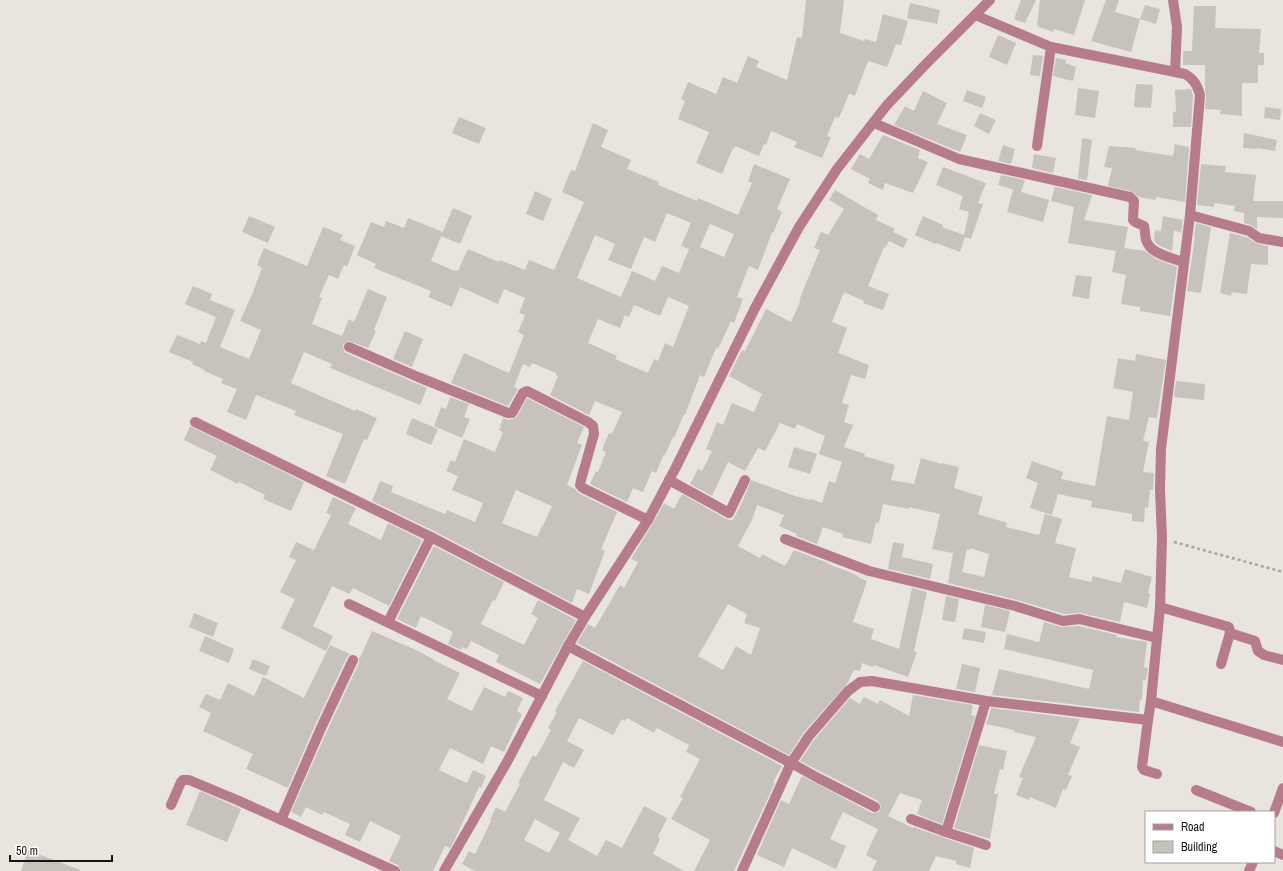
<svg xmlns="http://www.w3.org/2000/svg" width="1283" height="871" font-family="'Archivo Narrow',sans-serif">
<rect width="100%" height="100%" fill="#e9e4de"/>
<g fill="#c7c2bc" fill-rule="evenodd">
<path d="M806,0H844L840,33L864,41L865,39L876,42L883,14L908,21L901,45L896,44L887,67L868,61L855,96L849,94L839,118L835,117L827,136L831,137L822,158L794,147L797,142L771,131L766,145L764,144L759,156L735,146L734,149L733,148L722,174L696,163L709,132L678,119L685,101L681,99L688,82L716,94L723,77L737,83L748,56L759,61L756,67L787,80L797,37L802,38Z"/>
<path d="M1021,0H1036L1025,23L1014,19Z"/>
<path d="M1040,0H1085L1074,35L1054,29L1053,32L1037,26Z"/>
<path d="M1106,0H1119L1115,12L1140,19L1131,52L1091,41Z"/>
<path d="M910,3L940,10L937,24L907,18Z"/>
<path d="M1145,5L1160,9L1156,24L1140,19Z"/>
<path d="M1194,6H1216L1215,28L1261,29L1259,53H1264V65H1258V83H1242V116L1220,114L1221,110L1205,109L1206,96L1205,89V65H1183V51H1192Z"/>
<path d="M998,35L1016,43L1007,65L989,57Z"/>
<path d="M1033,55L1043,56L1040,76L1030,75Z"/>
<path d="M1056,58L1066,60L1065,63L1076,67L1073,81L1053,76Z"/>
<path d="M1136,84L1153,85L1151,108L1134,107Z"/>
<path d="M1078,88L1099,91L1095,118L1075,115Z"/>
<path d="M1191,89L1193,96L1191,127H1173V112H1176L1175,90Z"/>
<path d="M967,90L986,97L982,108L963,101Z"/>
<path d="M923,91L947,103L937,124L967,135L960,152L894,125L905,106L914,111Z"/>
<path d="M1265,107L1281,109L1280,120L1264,118Z"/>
<path d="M980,113L996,120L989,134L974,126Z"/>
<path d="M459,117L486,128L479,144L452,133Z"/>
<path d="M593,123L608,130L601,147L631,160L627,169L659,182L658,185L697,201L698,198L738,215L752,183L748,181L754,164L790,179L777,209L782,212L773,233L772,232L758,270L749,266L737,297L743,299L734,323L731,321L718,349L716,348L704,377L700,375L685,415L684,414L674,438L673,437L665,455L664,454L656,473L652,471L643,492L633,488L627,502L590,484L596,471L598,472L606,452L602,450L609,433L612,434L622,412L595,401L589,415L550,395L558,376L556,375V373L532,363L530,367L523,364L514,387L518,389L508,406L451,383L464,353L509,373L524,335L518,332L525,315L519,313L525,298L504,289L498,304L460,287L452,307L428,297L431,291L374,268L376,264L357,255L371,222L384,227L386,221L404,228L408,218L443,232L431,261L455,271V270L458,271L468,249L499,262L500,260L525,270L529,260L554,270L584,202L562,192L571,170L575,171ZM667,213L691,223L681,246L689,249L679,273L662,266L655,281L632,271L621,297L577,278L595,235L615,244L608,260L631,269L644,237L655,242ZM710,224L734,234L724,257L700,247ZM668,297L689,306L673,347L665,343L658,361L654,359L648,373L615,359L617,356L588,343L598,319L620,328L625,315L629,317L634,305L660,316Z"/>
<path d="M1244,133L1277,140L1275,151L1257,148V149L1243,148Z"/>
<path d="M883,135L920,150L918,158L928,162L913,193L885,183L883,190L868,183L870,179L851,169L860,154L869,159Z"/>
<path d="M1082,138L1092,140L1087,180L1078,179Z"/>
<path d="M1175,144L1189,147L1185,202L1156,197V200L1139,197L1131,191L1108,186L1112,168L1104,167L1109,146L1136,148L1135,150L1173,156Z"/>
<path d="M1003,145L1015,149L1011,164L998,161Z"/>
<path d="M1034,154L1056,158L1053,173L1032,168Z"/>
<path d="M1201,164L1226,166L1225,172L1256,175L1253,201H1283V218L1257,217V229L1251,225L1244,223V213L1234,211L1235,206L1215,203L1214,207L1197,205Z"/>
<path d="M943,167L986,183L978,203L983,204L971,239L965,237L960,252L936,243L935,244L915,235L923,216L943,225L942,227L964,235L969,212L959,209L963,196L936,185Z"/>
<path d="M1001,175L1025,180L1021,192L1049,200L1043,222L1007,212L1013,190H1015L998,185Z"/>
<path d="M1055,187L1092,195L1084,220L1128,227L1124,248L1145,251L1156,259L1177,267L1170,316L1140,311V307L1121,304L1126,275L1112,272L1116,251L1068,243L1074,207L1051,201Z"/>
<path d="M835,190L878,215L876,220L895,229L893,232L908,239L903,248L889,241L885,248L884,247L868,286L889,294L883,310L863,303L864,301L844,292L832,322L847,328L838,353L869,365L865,379L851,375L842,403L849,405L844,422L853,425L844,447L865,454L864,456L895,465L891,480L914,484L921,458L941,464V463L959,467L954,488L983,497L978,514L1007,523L1006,527L1039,535L1045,514L1062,519L1055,543L1076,548L1069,577L1091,582L1093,576L1121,583L1125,569L1152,577L1148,593L1150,594L1147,608L1124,602L1120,622L1080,613L1064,614L1017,600L948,583L953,553L932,549L940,514L909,507V509L883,504L879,523L876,522L871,544L842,537L843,534L823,527L817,544L796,536L797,534L779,526L784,515L757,505L752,520L738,546L760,558L762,554L785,566L794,550L828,563V564L847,571L858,576V577L867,581L853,622L874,629L871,639L899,649L912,588L927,592L914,651L917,652L908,677L874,665L873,667L862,663L860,671L854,670L847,684L804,732L789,755L577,643L588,624L595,628L620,585L624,588L638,562L631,559L653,523L664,503L674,509L682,494L726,519L733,520L743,500L751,480L795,496L810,500L811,499L822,503L829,481L835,483L842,462L819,454L825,436L797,424L795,429L780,423L765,451L758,448L745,471L728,462L712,496L690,484L698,469L702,471L712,451L706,449L717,422L723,425L732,403L754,412L762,394L729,376L742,350L745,351L766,309L791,322L800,302L799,301L806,283L820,250L814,248L821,232L828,235L844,209L829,200ZM970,548L989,554L984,577L962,572L967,549L969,550ZM728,604L747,614L744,623L760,628L751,655L736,646L723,670L698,656Z"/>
<path d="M535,191L552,199L543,221L526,214Z"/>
<path d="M453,208L472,216L460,244L441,236Z"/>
<path d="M249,216L275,227L268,243L242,232Z"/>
<path d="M1163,216L1183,220L1181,233L1174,230L1172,251L1158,245L1154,241L1155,230L1161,231Z"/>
<path d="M1196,223L1211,227L1201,293L1187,291L1195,237H1194Z"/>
<path d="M323,227L343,235L340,240L355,246L347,267L344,265L338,279L329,275L319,297L322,298L312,324L342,336L349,319L354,322L368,289L387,297L374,330L376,331L368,348L349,341L343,344L344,351L346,353L427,388L420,405L330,368L332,364L304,352L291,383L355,411L356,409L377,418L367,440L364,439L345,484L326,476L343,434L294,415L296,411L256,395L246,420L227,412L237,389L221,383L223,379L204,371L205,370L192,364L193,362L169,352L177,335L200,344L201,341L206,343L216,317L185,304L193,286L212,294L210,300L235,310L220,347L249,359L261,330L240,321L253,292L262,268L257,265L264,248L307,266Z"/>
<path d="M1230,233L1246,237L1258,244L1268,246V265L1251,264L1247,294L1232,292L1231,296L1220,293Z"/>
<path d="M1076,275L1092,277L1089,299L1072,296Z"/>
<path d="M405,331L423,339L412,367L393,359Z"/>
<path d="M1136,354L1166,360L1157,418L1149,417L1143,441L1149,442L1143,472L1154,473L1153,490H1150L1148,508L1145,507L1144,522L1132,521V514L1091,507L1092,501L1058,494L1052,515L1030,508L1038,483L1026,478L1032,461L1063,472L1061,479L1095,486L1107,416L1129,420L1133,392L1113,388L1118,358L1135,361Z"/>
<path d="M1176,381L1205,384L1204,400L1174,397Z"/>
<path d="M450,397L469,404L464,417L470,419L462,438L434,426L441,407L446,409Z"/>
<path d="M527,398L584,427L577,443L582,445L567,485L575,489L580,494L617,512L601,549L605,551L589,594L577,589L572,603L434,531L372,501L380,481L393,486L391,492L445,514L447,510L475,522L483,503L452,490L458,476L446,471L451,460L455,462L464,439L495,452L503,432L499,430L503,418L508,420L516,418ZM516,490L552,506L543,526H542L537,537L502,523Z"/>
<path d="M412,418L438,429L431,445L406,434Z"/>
<path d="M190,426L304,482L291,511L263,499L265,495L239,482L238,484L210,470L217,456L184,440Z"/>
<path d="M794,447L817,454L810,474L788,467Z"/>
<path d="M333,497L356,508L348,524L381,540L388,523L422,540L389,606L353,588L349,594L332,586L313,626L333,636L326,651L281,628L295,599L280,592L296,560L289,557L296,542L314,550L331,515L326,513Z"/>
<path d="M893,542L904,544L902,557L933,564L930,579L888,569Z"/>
<path d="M434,546L504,582L495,601L493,600L481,624L524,645L538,618L531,614L538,600L576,620L540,684L496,662L499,655L471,641L467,649L462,647L461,650L448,644L453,632L421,616L416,628L397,619Z"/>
<path d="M946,596L959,599L955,622L942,620Z"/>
<path d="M985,605L1010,611L1005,632L981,627Z"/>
<path d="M194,613L218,623L213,637L189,627Z"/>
<path d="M1044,622L1061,627L1079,626L1117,635L1116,637L1147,642L1144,667L1148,668L1146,680H1143L1142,700H1140L1139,712L992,695L999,669L1089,689L1093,670L1004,649L1007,634L1039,642Z"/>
<path d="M964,628L986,632L984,643L962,639Z"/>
<path d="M372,631L416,650L433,659V660L460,673L447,699L472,711L484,687L505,697L508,691L523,698L517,711L522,714L504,752L491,746L483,764L450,748L439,770L467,783L473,770L486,776L481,788L479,787L455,839L450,848L445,846L433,871H401L398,865L389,861L401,836L370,821L360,842L345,835L350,824L324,812L322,815L306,807L301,817L291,812L327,731L359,663V657L360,658Z"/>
<path d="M205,636L234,649L229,663L199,651Z"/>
<path d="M330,645L350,654L347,657L315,725L288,788L246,769L253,754L203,731L211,713L199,707L206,694L220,700L228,683L254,696L263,677L304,698Z"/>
<path d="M253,659L270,666L266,676L249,669Z"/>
<path d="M583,661L782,766L773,782L775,783L734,871H694L710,840L671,819L683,798L680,797L700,759L686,752L689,745L657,728L654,733L627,718L625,721L622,719L613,735L579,718L567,741L584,750L574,768L563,762L544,800L580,818L568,840L597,856L606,840L622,848L644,806L667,818L658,837L660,839L653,854L684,871H475L462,864L469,851L475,854L491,821L490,820L496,807L505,812L520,784L518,783L533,755L536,757L551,730L548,728L557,712L555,711ZM535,819L560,833L549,853L524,840Z"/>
<path d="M962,664L980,668L975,692L956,689Z"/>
<path d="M913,695L973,705L971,715L975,716L942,824L917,814L922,800L900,793L888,816L913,828V827L974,848L970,868L956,864V861L936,856L929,871H872L877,861L866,855L878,829L843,812L830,839L846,846L836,869L792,848L784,867L757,855L781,800L789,804L802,776L872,813L879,812L881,806L878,801L800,761L814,740L850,698L860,704L864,697L878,704L880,700L909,716Z"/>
<path d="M991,708L1080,719L1070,743L1080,747L1068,775L1072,776L1066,790L1063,789L1056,808L1030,797L1029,800L1016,795L1023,778L1019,777L1036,737L1014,732V730L986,724Z"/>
<path d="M979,745L1007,751L1003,770L1000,769L994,794H998L990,839L954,828Z"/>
<path d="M200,791L241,809L227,842L186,825Z"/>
<path d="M28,850L80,870V871H21Z"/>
</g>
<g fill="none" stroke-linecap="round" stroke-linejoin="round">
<path stroke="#a8a49f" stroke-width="2.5" stroke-dasharray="3 3" stroke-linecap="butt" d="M1174,542L1283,572"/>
<g stroke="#b67c8b" stroke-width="10">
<path d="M1173,0L1177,27L1175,72"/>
<path d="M874,123L959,159L1130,197L1134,201L1133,220L1135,222L1144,226C1146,232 1144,239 1148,244C1153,254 1174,259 1184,262"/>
<path d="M1037,146L1051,47"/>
<path d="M1190,215L1249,231L1259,238L1283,242"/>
<path d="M349,347L418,377L508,413H512L523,393L527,391L588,422L593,426L594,434L581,480L580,485L583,488L648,520"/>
<path d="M195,422L431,537L585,617"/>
<path d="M669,480L729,513L745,480"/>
<path d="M785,539L869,571L1015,606L1063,621L1079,619L1157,638"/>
<path d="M349,604L542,696"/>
<path d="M1160,607L1229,627L1230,633L1221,664"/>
<path d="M388,622L431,537"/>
<path d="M1230,633L1255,641L1258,651L1264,655L1283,660"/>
<path d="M568,646L791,763L809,736L848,691L860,682L872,681L986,701L1148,720L1151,701L1160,607L1162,538L1160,489L1161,449L1190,215L1200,95C1197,85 1194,79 1185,74L1051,47L975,15"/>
<path d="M1151,701L1283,742"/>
<path d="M1148,720L1142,767L1144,770L1157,774"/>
<path d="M1196,790L1251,812"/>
<path d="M171,805L181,782L183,780H189L237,800L395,871"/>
<path d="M1274,813L1283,788"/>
<path d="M911,819L946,832L986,701"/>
<path d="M281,820L321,728L353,660"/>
<path d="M946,832L986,845"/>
<path d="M1274,851L1283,855"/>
<path d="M742,871L791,763L818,778L875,807"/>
<path d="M1249,871L1253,862"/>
</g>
<path stroke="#b67c8b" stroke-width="10" d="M444,871L507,762L568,646L585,617L648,520L675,469L755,308L799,227L837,169L887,105L925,65L990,0"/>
</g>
<rect x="1145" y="811" width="130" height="52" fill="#ffffff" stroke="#a2a1a1"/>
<rect x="1153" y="824" width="20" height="6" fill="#b67c8b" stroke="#a2a1a1"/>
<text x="1181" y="831" font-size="12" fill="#171513">Road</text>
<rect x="1153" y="841" width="20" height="12" fill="#c7c2bc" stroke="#a2a1a1"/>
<text x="1181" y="851" font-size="12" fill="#171513">Building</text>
<path d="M10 855v6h102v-6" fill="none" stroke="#171513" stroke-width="2"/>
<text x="16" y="855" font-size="12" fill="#171513" stroke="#ffffff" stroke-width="3" paint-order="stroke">50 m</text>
</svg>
